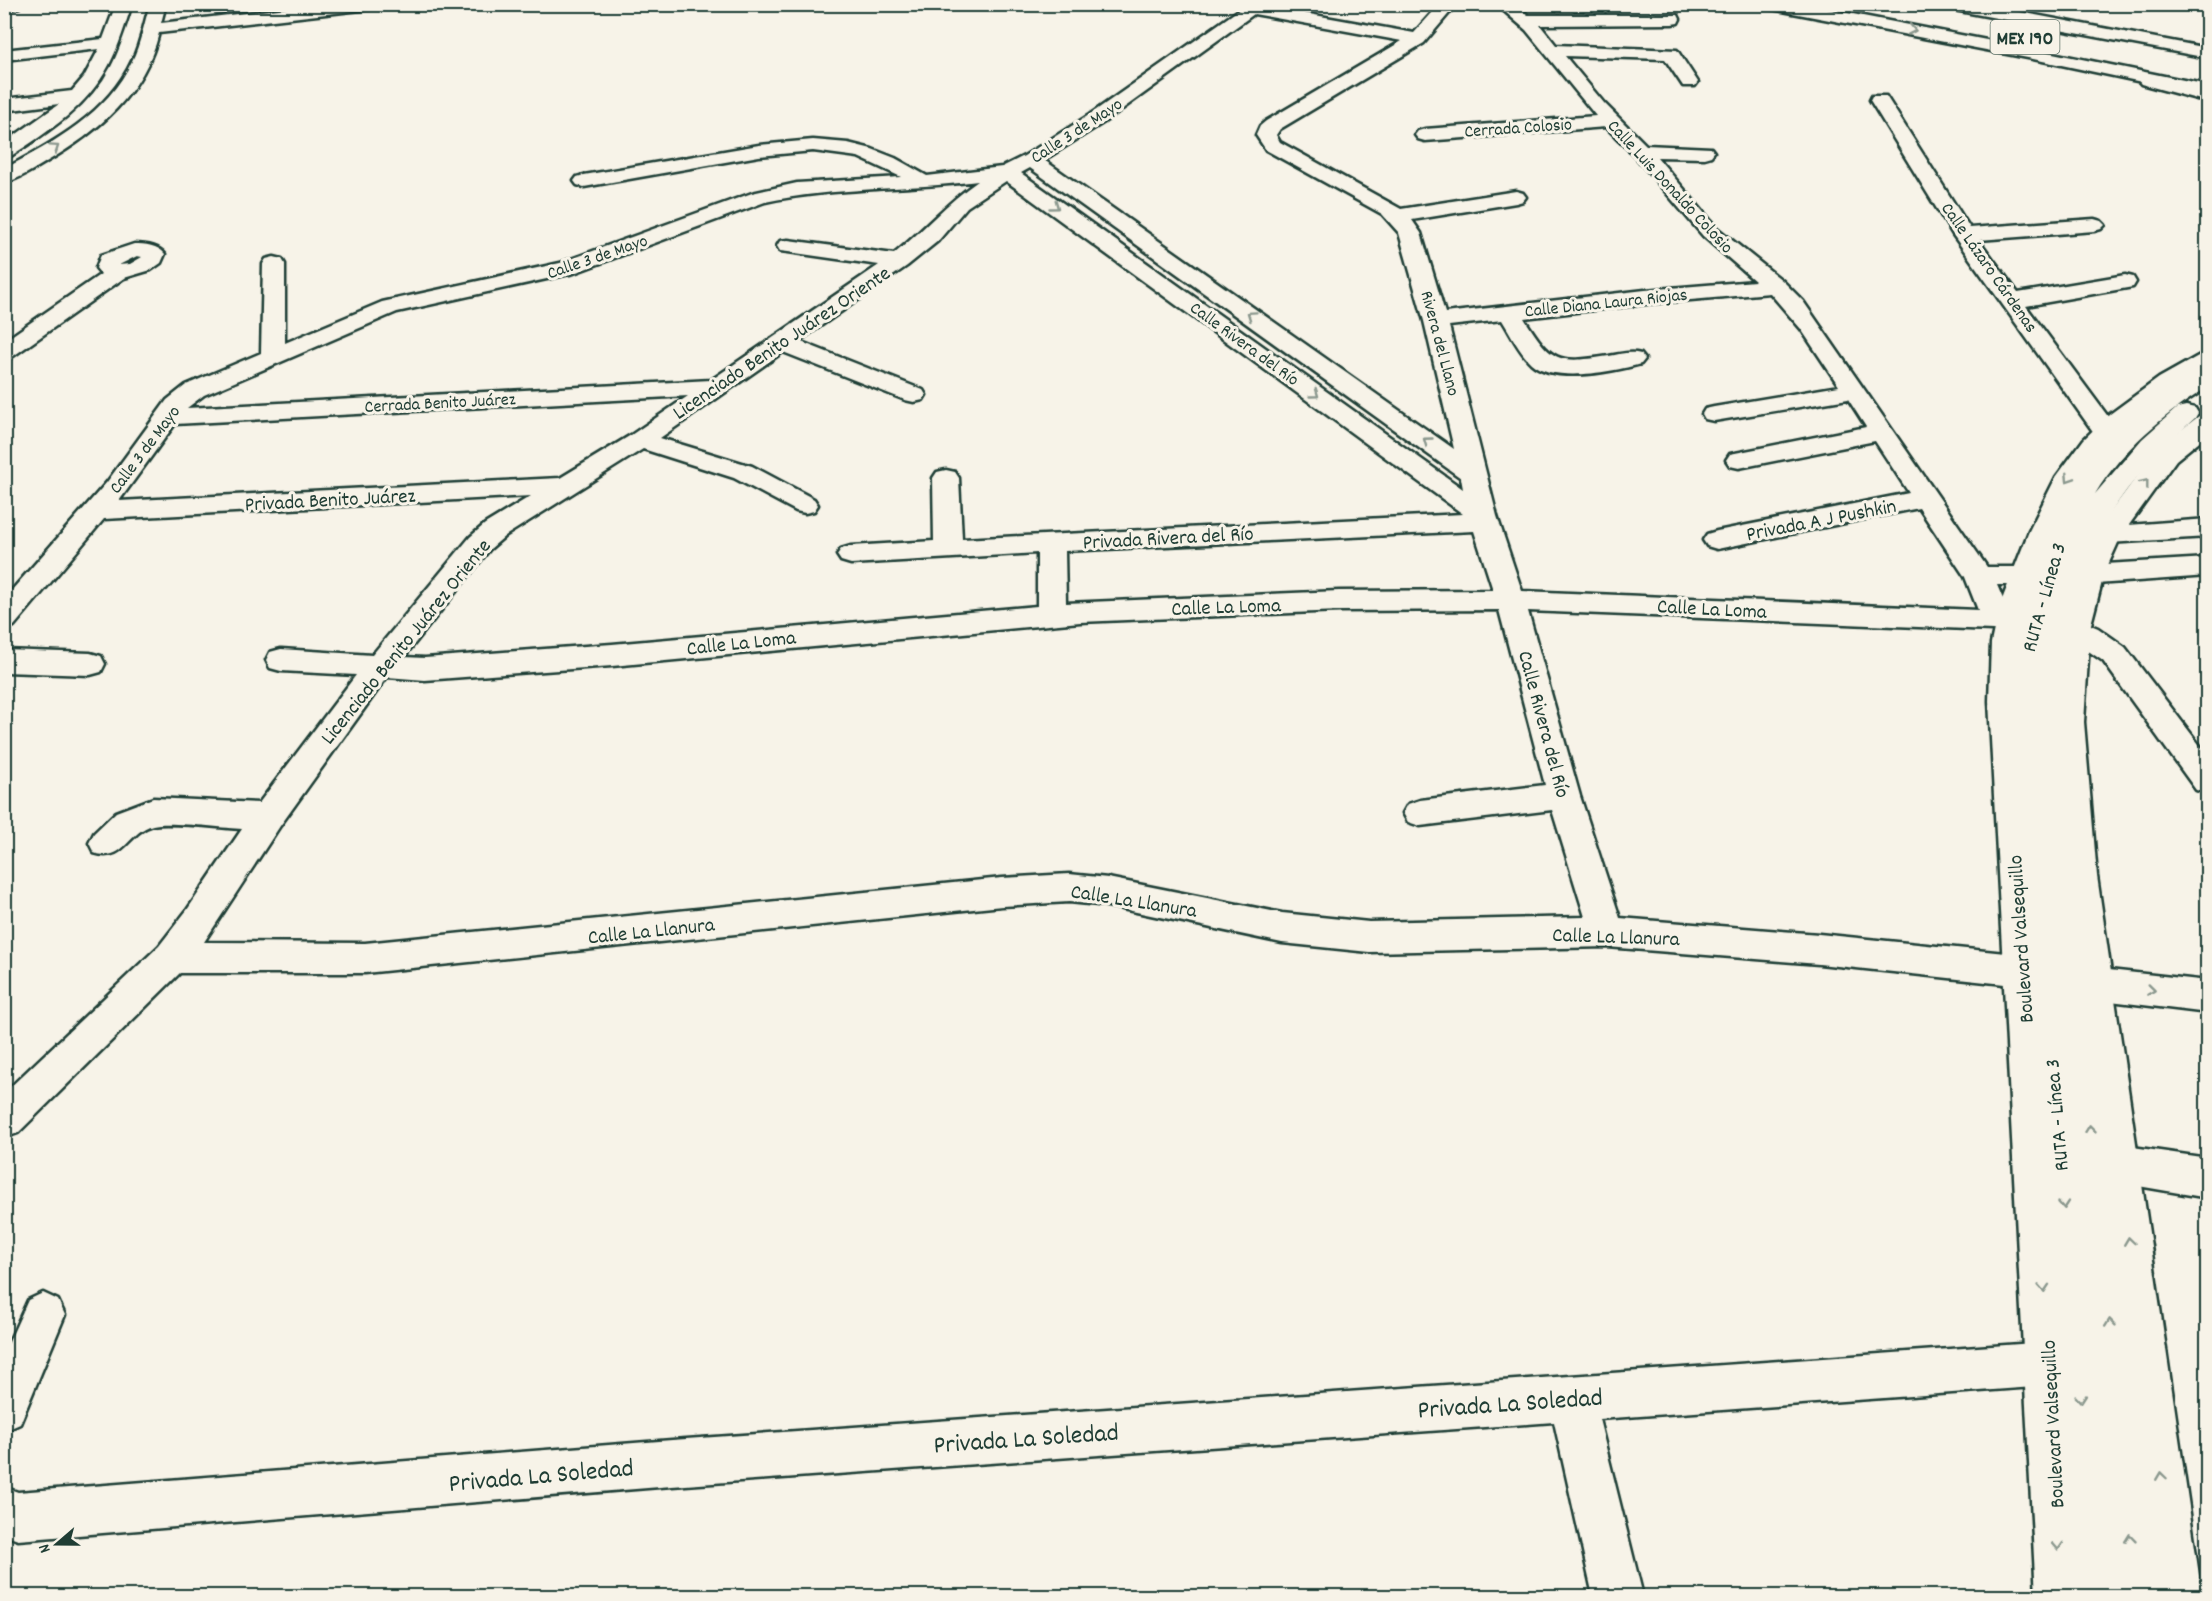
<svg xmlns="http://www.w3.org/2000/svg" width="2212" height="1601" font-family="Dekko,sans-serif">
<rect width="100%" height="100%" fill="#f7f3e8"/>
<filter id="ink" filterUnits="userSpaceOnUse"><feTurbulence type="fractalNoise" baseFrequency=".0167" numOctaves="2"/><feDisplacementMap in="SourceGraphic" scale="12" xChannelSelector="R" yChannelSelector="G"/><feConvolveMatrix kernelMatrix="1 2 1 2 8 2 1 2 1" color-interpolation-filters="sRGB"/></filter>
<g filter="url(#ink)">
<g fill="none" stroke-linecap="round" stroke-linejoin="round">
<g stroke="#1f3d34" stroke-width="5">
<g id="minor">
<path d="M4,4H21L19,7L4,10Z"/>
<path d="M116,4H132C125,25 119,46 109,65C87,107 49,131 11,156L4,158V143L59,104L4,111V99L72,91L84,77L99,49L4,60V50L103,39Z"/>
<path d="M150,4H166L161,23L322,4H378L370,9L159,33C144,93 98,132 46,162C33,170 19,179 4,183V169C53,143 108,113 132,61C141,43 144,23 150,4Z"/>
<path d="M1247,4H1266L1265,6L1414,33L1440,4H1457L1424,43L1280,129L1276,135L1280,142L1401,209L1516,191L1523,193L1526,197L1523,201L1516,203L1412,220L1421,233L1445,313L1645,290L1755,281L1703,236L1634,155L1606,127L1425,141L1418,139L1415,135L1418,131L1425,129L1596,116L1526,30L1496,4H1515L1528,15H1678L1680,19L1678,23L1672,24L1540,25L1556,45L1677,50L1698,82L1695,86H1683L1665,59L1565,56L1604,103L1646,145L1711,148L1714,152L1711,156L1704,158L1657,157L1717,228L1783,281L1803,301L1987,567H2034C2051,520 2076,475 2110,439L2097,437L1953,235L1870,100L1872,96H1886L1970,228L2094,219L2101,221L2105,225L2101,229L2094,231L1979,240L2018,293L2125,275L2133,277L2136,282L2133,287L2026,306L2118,430C2135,412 2183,375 2208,369V387C2162,416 2124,447 2095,494L2142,439L2177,408L2186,406L2195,408L2198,413L2195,418C2159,450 2126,485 2102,527L2208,519V537L2108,543L2098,539L2089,565L2208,558V576L2082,585L2072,617L2098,628L2125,647L2208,756V793L2196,790L2103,661L2068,637L2063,712L2091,968L2208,981V1013L2094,999L2111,1148L2119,1145L2208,1158V1198L2115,1182L2161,1596H2073L2057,1383L2048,1386L1599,1419L1643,1596H1593L1554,1422L672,1486L18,1540L4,1535V1487L18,1492L672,1440L2048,1342L2054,1344L2027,984L2023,986L1819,964L1607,947L1369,952L1282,943L1108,906L1069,902L1002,906L365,973H180L18,1133L4,1138V1093L159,946L187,910L242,829C223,828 168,821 153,825C127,832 125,863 94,853L89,843L94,833L116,812L153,798L259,803L356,675L281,671L270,668L266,660L270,652L281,649L372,655L470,537L485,524L531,496L104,519L14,626L4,629V599L107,482L167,400L186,385L261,353L263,264L266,259L274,257L282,259L285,264V343L382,302L560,263L752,193L797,183L901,177L858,157L813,151L759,156L584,187L577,185L574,181L577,177L584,175L759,145L813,140L848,143L872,149L895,158L927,176L1002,167L1024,156L1089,115ZM1254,14L1402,41L1266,121L1260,126L1256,135L1266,150L1382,214L1399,233L1424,321L1454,449L1044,160L1103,123ZM1030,168L1461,478L1463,489L1021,173ZM978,181C947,202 924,230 894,254L788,240L780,241L777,246L780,251L788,252L879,265L711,380L187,408L204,395L397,312L574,273L765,202C834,187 908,190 978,181ZM1006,181L1463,514L962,539L959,478L955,472L946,470L937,472L933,478L934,541L851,546L841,549L837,555L841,561L851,564L1037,553V606L612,644L425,658L404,657L490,549L505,536L643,449L734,478L796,511L805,513L814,511L818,505L814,499L752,466L660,438L783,352L905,400L914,402L923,400L926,395L923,390L799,341L907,266L938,241L967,207ZM1770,293L1801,329L1839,386L1714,407L1705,409L1702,414L1705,419L1714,421L1848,399L1866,427L1730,454L1726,460L1730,466L1739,468L1875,441L1909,493L1717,531L1707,534L1703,540L1707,546L1717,549L1919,508L1965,577L1978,610L1522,591L1497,516L1449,326L1502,320C1511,334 1519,352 1531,363C1555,384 1614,371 1641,364L1645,359L1641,354C1630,351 1620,354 1609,356C1556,364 1552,362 1524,318L1645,304ZM688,396L631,435L560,478L119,501L175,424ZM1474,531L1493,590L1339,591L1066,603L1065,551ZM1997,585H2028L2021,611H2008ZM1499,610L1545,785L1420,800L1408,804L1403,813L1408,822L1420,826L1552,810L1585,917L1369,922L1282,913L1108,878L1069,874L1002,878L365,943L204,942L280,826L387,677L425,680L612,666L1080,622L1339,611ZM1528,611L2017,631L2009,682L2007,719L2025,955L1819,934L1620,918L1580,796Z"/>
<path d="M134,244C145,244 158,245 165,254L161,263L151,270L124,278L12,357L4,359V341L101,274L96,268L101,255ZM137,256L142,257L130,264L119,265Z"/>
<path d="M4,650L90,653L101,656L105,664L101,672L90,675L4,672Z"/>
<path d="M43,1293L58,1300L65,1315L20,1424L4,1431V1353L28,1300Z"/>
</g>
</g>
<g stroke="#1f3d34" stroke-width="5">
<g id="major">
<path d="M2147,75L2208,91V102L2141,84L2138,80L2141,76Z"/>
<path d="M2208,353V370C2170,391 2131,417 2102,450C2073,483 2058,526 2042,567C2035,586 2028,604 2024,624C2019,649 2019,675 2019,701L2086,1596H2036L1989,701L1991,643L1998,610L2029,531L2056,477L2084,439L2110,414L2159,378L2200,355Z"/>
<path d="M2208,414V434L2176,460L2121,536L2104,574L2090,628L2084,722L2097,876L2202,1596H2152L2063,876L2052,722L2060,628L2076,574L2094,534L2158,448L2199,416Z"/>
</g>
</g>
<g stroke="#1f3d34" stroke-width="5">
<g id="highway">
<path d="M1764,4H1801L2033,49L2208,85V96L2033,59L1772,9Z"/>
<path d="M1941,4H1978L2208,48V58L1949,9Z"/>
</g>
</g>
<use href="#minor" fill="#f7f3e8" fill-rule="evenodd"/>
<use href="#major" fill="#f7f3e8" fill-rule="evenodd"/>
<use href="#highway" fill="#f7f3e8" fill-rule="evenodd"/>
</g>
<defs><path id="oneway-chevron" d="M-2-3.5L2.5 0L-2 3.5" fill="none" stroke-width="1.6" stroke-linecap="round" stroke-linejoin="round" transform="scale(1.5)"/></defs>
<g stroke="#8b988e">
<use href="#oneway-chevron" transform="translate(1912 30) rotate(11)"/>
<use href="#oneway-chevron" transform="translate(55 148) rotate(-34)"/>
<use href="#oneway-chevron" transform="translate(1055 206) rotate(36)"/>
<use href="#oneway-chevron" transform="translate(1251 315) rotate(-145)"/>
<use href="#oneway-chevron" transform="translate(1315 394) rotate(36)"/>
<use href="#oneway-chevron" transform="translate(1427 441) rotate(-144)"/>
<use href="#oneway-chevron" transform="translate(2069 478) rotate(123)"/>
<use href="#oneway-chevron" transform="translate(2145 483) rotate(-52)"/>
<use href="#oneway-chevron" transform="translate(2151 990) rotate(7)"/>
<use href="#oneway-chevron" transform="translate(2090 1129) rotate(-96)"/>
<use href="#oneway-chevron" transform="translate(2064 1205) rotate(85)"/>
<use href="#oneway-chevron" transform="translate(2129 1241) rotate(-98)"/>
<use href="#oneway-chevron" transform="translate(2044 1288) rotate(86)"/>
<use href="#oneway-chevron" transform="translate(2110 1323) rotate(-96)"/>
<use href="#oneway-chevron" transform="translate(2081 1399) rotate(85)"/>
<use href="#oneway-chevron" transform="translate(2161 1476) rotate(-98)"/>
<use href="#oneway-chevron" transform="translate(2130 1538) rotate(-96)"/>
<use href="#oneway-chevron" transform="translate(2058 1546) rotate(87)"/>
</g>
</g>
<g text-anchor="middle" stroke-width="6" stroke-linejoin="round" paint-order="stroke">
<g font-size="18" fill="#1f3d34" stroke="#f7f3e8">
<text transform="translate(1518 127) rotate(-4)" y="6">Cerrada Colosio</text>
<text transform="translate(1076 130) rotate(-33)" y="6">Calle 3 de Mayo</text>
<text transform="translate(1671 186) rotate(47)" y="6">Calle Luis Donaldo Colosio</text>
<text transform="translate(597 256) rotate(-19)" y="6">Calle 3 de Mayo</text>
<text transform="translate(1990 267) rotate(55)" y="6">Calle Lázaro Cárdenas</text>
<text transform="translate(1606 302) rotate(-6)" y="6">Calle Diana Laura Riojas</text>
<text transform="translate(1245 343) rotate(36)" y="6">Calle Rivera del Río</text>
<text transform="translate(1441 343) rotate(75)" y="6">Rivera del Llano</text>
<text transform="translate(440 402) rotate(-3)" y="6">Cerrada Benito Juárez</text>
<text transform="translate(144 449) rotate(-53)" y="6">Calle 3 de Mayo</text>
</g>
<rect fill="#f7f3e8" stroke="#60746a" stroke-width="1.5" x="1990.5" y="20" width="69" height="34" rx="4.5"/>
<g font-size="20" font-weight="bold" fill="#1f3d34">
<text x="2025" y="44">MEX 190</text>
</g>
<g font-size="21" fill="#1f3d34" stroke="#f7f3e8">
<text transform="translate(781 342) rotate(-34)" y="7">Licenciado Benito Juárez Oriente</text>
<text transform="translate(330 499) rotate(-3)" y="7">Privada Benito Juárez</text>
<text transform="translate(1821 519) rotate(-11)" y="7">Privada A J Pushkin</text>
<text transform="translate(1168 537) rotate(-3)" y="7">Privada Rivera del Río</text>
<text transform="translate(2043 597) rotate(-74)" y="7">RUTA - Línea 3</text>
<text transform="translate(1226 606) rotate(-2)" y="7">Calle La Loma</text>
<text transform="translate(1712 608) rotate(3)" y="7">Calle La Loma</text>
<text transform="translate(405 641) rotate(-51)" y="7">Licenciado Benito Juárez Oriente</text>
<text transform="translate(741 642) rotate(-6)" y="7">Calle La Loma</text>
<text transform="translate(1545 724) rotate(75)" y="7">Calle Rivera del Río</text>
<text transform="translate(1134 900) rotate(9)" y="7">Calle La Llanura</text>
<text transform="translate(651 930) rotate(-6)" y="7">Calle La Llanura</text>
<text transform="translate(1616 936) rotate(2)" y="7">Calle La Llanura</text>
<text transform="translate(2020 939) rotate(-94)" y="7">Boulevard Valsequillo</text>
<text transform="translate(2056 1115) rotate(-95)" y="7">RUTA - Línea 3</text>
<text transform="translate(2052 1424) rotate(-93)" y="7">Boulevard Valsequillo</text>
</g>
<g font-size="26" fill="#1f3d34" stroke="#f7f3e8">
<text transform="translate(1510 1402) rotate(-4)" y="9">Privada La Soledad</text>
<text transform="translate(1026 1437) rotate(-4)" y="9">Privada La Soledad</text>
<text transform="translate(541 1474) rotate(-5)" y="9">Privada La Soledad</text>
</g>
</g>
<rect width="2212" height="1601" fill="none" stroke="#f7f3e8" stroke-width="24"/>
<rect x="12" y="12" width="2188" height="1577" fill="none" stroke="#1f3d34" stroke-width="2" filter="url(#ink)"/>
<g transform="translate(57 1544) rotate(250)" stroke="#f7f3e8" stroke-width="4.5" paint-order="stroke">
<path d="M0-4.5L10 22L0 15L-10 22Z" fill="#1f3d34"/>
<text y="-9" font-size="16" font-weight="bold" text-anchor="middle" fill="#1f3d34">N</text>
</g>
</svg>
